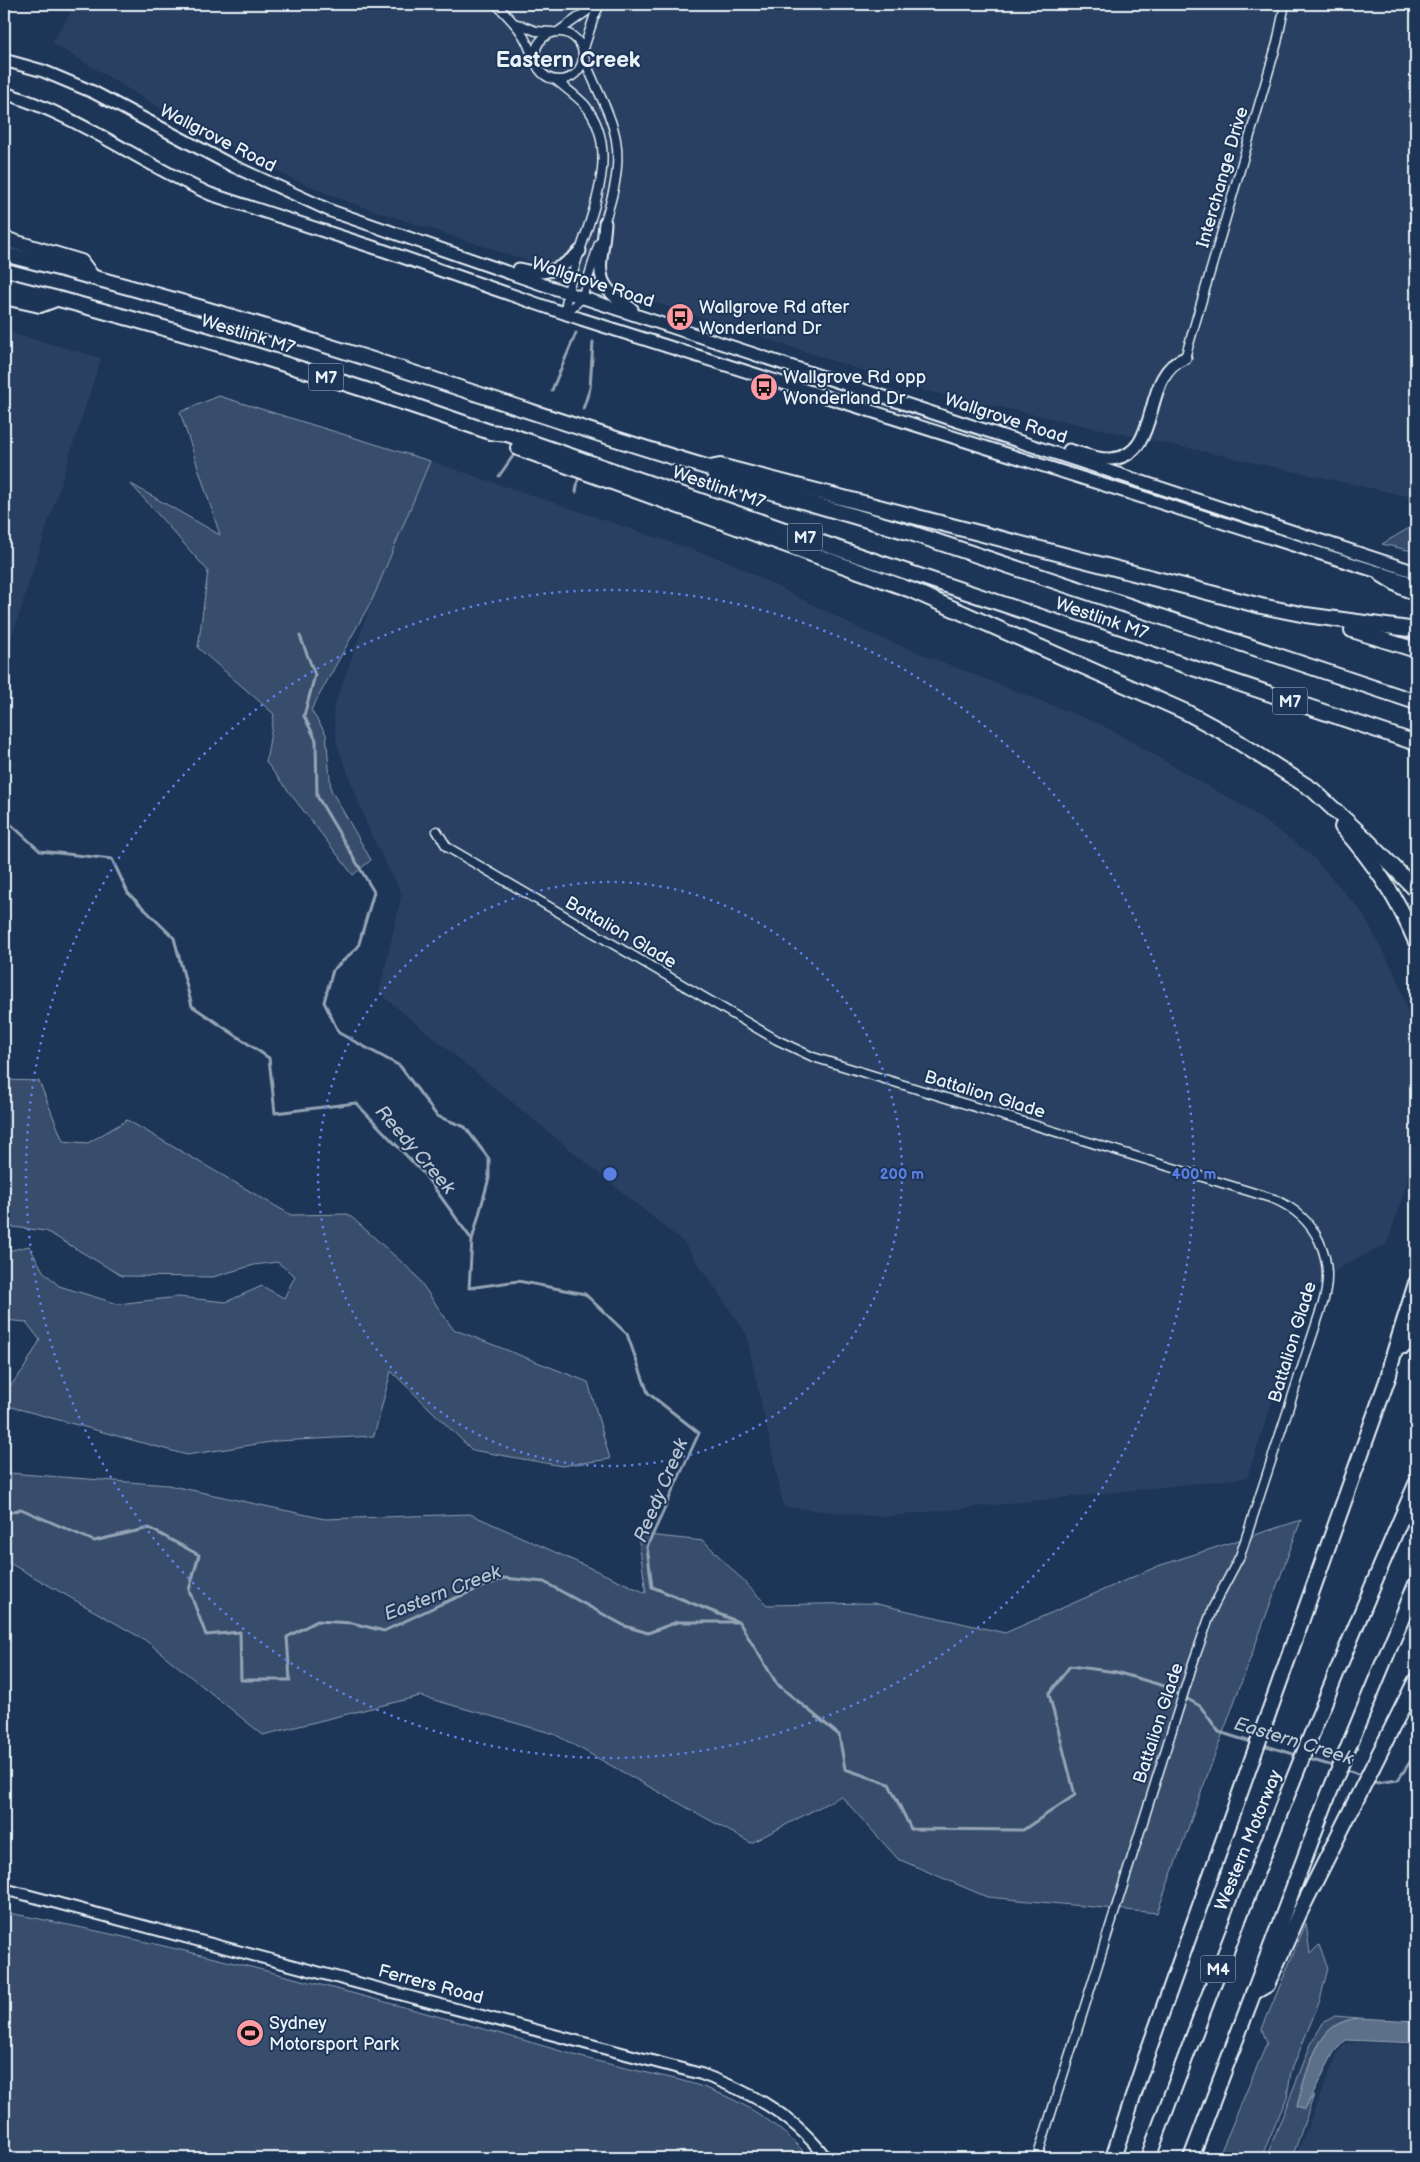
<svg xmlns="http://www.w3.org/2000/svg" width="1420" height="2162" font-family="'Balsamiq Sans',sans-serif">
<rect width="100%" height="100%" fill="#1d3557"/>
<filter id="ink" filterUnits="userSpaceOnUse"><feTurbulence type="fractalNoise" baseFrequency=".02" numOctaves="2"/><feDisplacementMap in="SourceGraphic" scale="10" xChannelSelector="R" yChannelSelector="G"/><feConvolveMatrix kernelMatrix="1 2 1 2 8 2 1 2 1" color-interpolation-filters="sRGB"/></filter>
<g filter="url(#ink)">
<g fill="#2a4162">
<path d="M76,4H1416V498L926,391L351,203L291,178L180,120L52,43Z"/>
<path d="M4,331L101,358L4,661Z"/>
<path d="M430,461L729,562L866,632L1102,725L1248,809L1310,854L1361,911L1398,979L1416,1042V1113L1407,1183L1387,1244L1344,1265L1308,1293L1247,1478L882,1517L784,1507L746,1333L684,1243L379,993L402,894L371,835L337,744L333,710L373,598Z"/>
<path d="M1355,2042L1416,2045V2158H1295L1338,2052L1344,2045Z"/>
</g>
<g fill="#374d6c" stroke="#909fb2">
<path d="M219,396L430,461L373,598L311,710L326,734L331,790L371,860L353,875L266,762L274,714L198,648L208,571L131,484L220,535L180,412Z"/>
<path d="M1416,524V552L1382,544Z"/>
<path d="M4,1080L39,1081L63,1141L88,1143L127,1120L291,1215L348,1214L415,1274L453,1329L588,1382L610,1459L562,1466L472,1450L391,1371L374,1436L277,1441L187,1455L4,1405V1394L23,1370L40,1340L26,1322L4,1320V1252L29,1246L43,1271L59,1286L118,1304L178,1297L226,1302L262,1286L284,1298L295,1276L277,1262L254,1265L213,1277L122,1276L46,1231L4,1226Z"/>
<path d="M4,1471L8,1473L168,1485L325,1519L470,1514L646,1593L638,1534L704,1541L767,1605L873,1603L1005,1633L1158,1566L1301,1520L1157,1913L987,1897L898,1859L841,1796L751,1843L554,1734L420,1696L263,1735L145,1640L4,1560Z"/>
<path d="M4,1912C181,1946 356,1993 530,2042C558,2050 585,2059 613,2065C647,2074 683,2078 716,2092C751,2106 785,2129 809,2158H4Z"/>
<path d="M1306,1923L1310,1954L1319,1945L1328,1968L1320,2000L1291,2072L1287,2097L1261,2158H1218L1267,2043L1262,2029Z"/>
<path d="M1335,2016L1357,2018C1351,2020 1344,2021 1338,2024C1314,2036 1304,2082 1297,2106L1305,2108L1314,2095L1292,2158H1266L1311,2044L1323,2023Z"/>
</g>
<path fill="#5d7089" stroke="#95a4b5" d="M1357,2018L1416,2021V2043L1346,2040L1334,2052L1305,2109L1297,2106C1304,2082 1314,2036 1338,2024C1344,2021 1351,2019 1357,2018Z"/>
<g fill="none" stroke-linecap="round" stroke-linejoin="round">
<g stroke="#95a4b5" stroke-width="3">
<path d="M552,390L576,333"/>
<path d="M583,409L590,388L593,342"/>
<path d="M499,476L513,456"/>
<path d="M576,492L578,480"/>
<path d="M300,636L315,675L304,716L316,740L317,796L374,892L358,947L333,970L324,1002L339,1033L400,1066L437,1116L465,1127L489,1159V1178L472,1240"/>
<path d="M4,818L40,851L112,859L128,893L174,938L192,1006L269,1058L275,1113L356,1103L425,1175L472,1240L469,1288L518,1281L585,1294L627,1334L648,1393L699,1433L647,1547L652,1587L736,1621"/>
<path d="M4,1514L21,1509L94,1541L149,1528L199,1555L189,1590L206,1635L240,1632L241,1680H290L287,1637L317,1621L352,1623L384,1631L441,1604L504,1578L544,1582L625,1626L648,1633L677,1622H739L777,1684L839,1735L845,1769L889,1784L911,1829L1023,1830L1075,1795L1049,1694L1070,1666L1116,1672L1164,1686L1200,1706L1219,1732L1254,1743"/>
<path d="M1260,1744L1300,1756"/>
<path d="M1306,1758L1336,1767"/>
<path d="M1344,1769L1364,1776"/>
<path d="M1370,1779L1377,1783L1398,1780L1416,1753"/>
</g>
<g stroke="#e8f1f8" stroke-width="11">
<g id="minor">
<path d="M496,4C515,24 524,31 533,58"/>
<path d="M517,24L536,31L552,32"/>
<path d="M559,31L597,4"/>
<circle cx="559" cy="56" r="24"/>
<path d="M583,51L594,17L600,4"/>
<path d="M584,57C593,85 611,111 616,140C621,170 612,199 603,227"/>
<path d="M556,80C565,88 577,96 585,105C633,164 568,250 565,314"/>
<path d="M565,314L582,298L599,243"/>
<path d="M1185,358L1277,43L1285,4"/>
<path d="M437,831L447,847L777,1040L813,1057L1274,1199C1316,1217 1336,1258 1323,1303L1240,1556L1213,1607L1194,1660L1037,2158"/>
</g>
</g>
<g stroke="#e8f1f8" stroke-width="14">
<path id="tertiary" d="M4,1889L701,2074C750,2091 795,2116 826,2158"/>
</g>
<g stroke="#e8f1f8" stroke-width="15">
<g id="secondary">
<path d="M4,60L43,71L93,92L233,166L331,211L550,287L1416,572"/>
<path d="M4,93C78,115 140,163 210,194L385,251L581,319L1416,584"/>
<path d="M605,223C602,268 588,282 632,309"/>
<path d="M519,269C544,277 562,270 580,251"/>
<path d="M1069,450C1081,453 1098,460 1110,459C1164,456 1139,375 1185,358"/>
</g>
</g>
<g stroke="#e8f1f8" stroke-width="18">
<g id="motorway">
<path d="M4,239L81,262L92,277"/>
<path d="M4,254C122,284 240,318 357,355C475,392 591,433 710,468L717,476L908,532L1416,702"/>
<path d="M4,285C168,326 330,376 490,432L507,434L851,553L1416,743"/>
<path d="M4,297L40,305L56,299"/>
<path d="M518,448L911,590L1186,712L1223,732L1313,790L1366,839L1416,890"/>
<path d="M710,468L720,466L1261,606L1306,615L1416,630"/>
<path d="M1381,574L1402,587L1416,593"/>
<path d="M1352,630L1416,650"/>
<path d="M1342,827C1373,861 1398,899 1416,942"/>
<path d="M1404,1346L1416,1319"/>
<path d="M1253,1993L1267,1985L1299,1914L1416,1680"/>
<path d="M1113,2158L1146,2057L1389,1375L1391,1363L1416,1283"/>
<path d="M1148,2158C1232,1931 1320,1706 1416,1484"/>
<path d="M1191,2158L1328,1796L1416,1584"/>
</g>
</g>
<use href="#minor" stroke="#1d3557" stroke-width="8"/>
<use href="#tertiary" stroke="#1d3557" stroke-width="10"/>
<use href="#secondary" stroke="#1d3557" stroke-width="11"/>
<use href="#motorway" stroke="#1d3557" stroke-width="14"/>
</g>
</g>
<g fill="none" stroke="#5a7fe2" stroke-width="2.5" stroke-dasharray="2.5 5">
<circle cx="610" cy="1174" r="292"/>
<circle cx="610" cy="1174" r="584"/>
</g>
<defs>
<g id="bus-disc" transform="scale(1.4375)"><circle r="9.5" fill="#ff9aa2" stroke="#1d3557"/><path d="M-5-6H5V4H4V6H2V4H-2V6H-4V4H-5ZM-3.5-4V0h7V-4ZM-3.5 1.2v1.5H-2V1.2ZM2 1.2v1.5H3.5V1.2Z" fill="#111"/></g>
<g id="stadium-disc" transform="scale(1.4375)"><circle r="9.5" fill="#ff9aa2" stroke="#1d3557"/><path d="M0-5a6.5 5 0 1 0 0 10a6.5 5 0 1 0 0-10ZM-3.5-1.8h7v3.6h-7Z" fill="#111"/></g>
</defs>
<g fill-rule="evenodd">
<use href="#bus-disc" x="680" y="317"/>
<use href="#bus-disc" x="764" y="387"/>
<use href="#stadium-disc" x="250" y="2033"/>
</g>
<g text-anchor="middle" stroke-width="4" stroke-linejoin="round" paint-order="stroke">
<g fill="#1d3557" stroke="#abb9c8" stroke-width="1">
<rect x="308.5" y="363.5" width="35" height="27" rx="4"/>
<rect x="787.5" y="523.5" width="35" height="27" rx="4"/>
<rect x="1272.5" y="687.5" width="35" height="27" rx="4"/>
<rect x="1200.5" y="1955.5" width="35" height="27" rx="4"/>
</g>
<g font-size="16" font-weight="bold" fill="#e8f1f8">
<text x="326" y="383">M7</text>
<text x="805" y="543">M7</text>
<text x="1290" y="707">M7</text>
<text x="1218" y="1975">M4</text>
</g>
<g font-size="18" fill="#e8f1f8" stroke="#1d3557">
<text transform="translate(218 138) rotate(27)" y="6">Wallgrove Road</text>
<text transform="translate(1222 177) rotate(-74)" y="6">Interchange Drive</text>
<text transform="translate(593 282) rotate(18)" y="6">Wallgrove Road</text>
<text transform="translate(248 334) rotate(17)" y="6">Westlink M7</text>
<text transform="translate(1006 418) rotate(18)" y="6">Wallgrove Road</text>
<text transform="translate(719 487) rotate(19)" y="6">Westlink M7</text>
<text transform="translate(1102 618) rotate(19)" y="6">Westlink M7</text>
<text transform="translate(621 932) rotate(30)" y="6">Battalion Glade</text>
<text transform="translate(985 1094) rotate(17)" y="6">Battalion Glade</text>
<text transform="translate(1292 1342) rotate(-73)" y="6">Battalion Glade</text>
<text transform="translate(1158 1723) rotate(-72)" y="6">Battalion Glade</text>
<text transform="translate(1248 1840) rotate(-68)" y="6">Western Motorway</text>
<text transform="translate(431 1984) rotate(15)" y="6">Ferrers Road</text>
</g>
<g font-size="18" fill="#e8f1f8" stroke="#1d3557" text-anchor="start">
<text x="699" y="313">Wallgrove Rd after<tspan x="699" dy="21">Wonderland Dr</tspan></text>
<text x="783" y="383">Wallgrove Rd opp<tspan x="783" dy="21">Wonderland Dr</tspan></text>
<text x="269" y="2029">Sydney<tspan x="269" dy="21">Motorsport Park</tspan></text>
</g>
<g font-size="19" font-style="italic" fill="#b7c4d1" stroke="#1d3557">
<text transform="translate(416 1149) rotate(49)" y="7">Reedy Creek</text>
<text transform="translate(660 1490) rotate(-67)" y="7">Reedy Creek</text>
<text transform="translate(442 1592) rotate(-21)" y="7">Eastern Creek</text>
<text transform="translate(1294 1740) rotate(17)" y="7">Eastern Creek</text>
</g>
<g font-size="22" font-weight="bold" fill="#e8f1f8" stroke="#1d3557">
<text x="568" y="67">Eastern Creek</text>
</g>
</g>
<circle cx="610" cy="1174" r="8" fill="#5a7fe2" stroke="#1d3557" stroke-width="2.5"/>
<g font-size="15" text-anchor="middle" font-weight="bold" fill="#5a7fe2" stroke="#1d3557" stroke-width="4" stroke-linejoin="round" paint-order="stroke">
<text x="902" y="1179">200 m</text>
<text x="1194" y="1179">400 m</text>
</g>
<rect width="1420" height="2162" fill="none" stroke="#1d3557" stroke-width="20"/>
<rect x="10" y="10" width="1400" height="2142" fill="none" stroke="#e8f1f8" stroke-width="2" filter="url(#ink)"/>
</svg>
